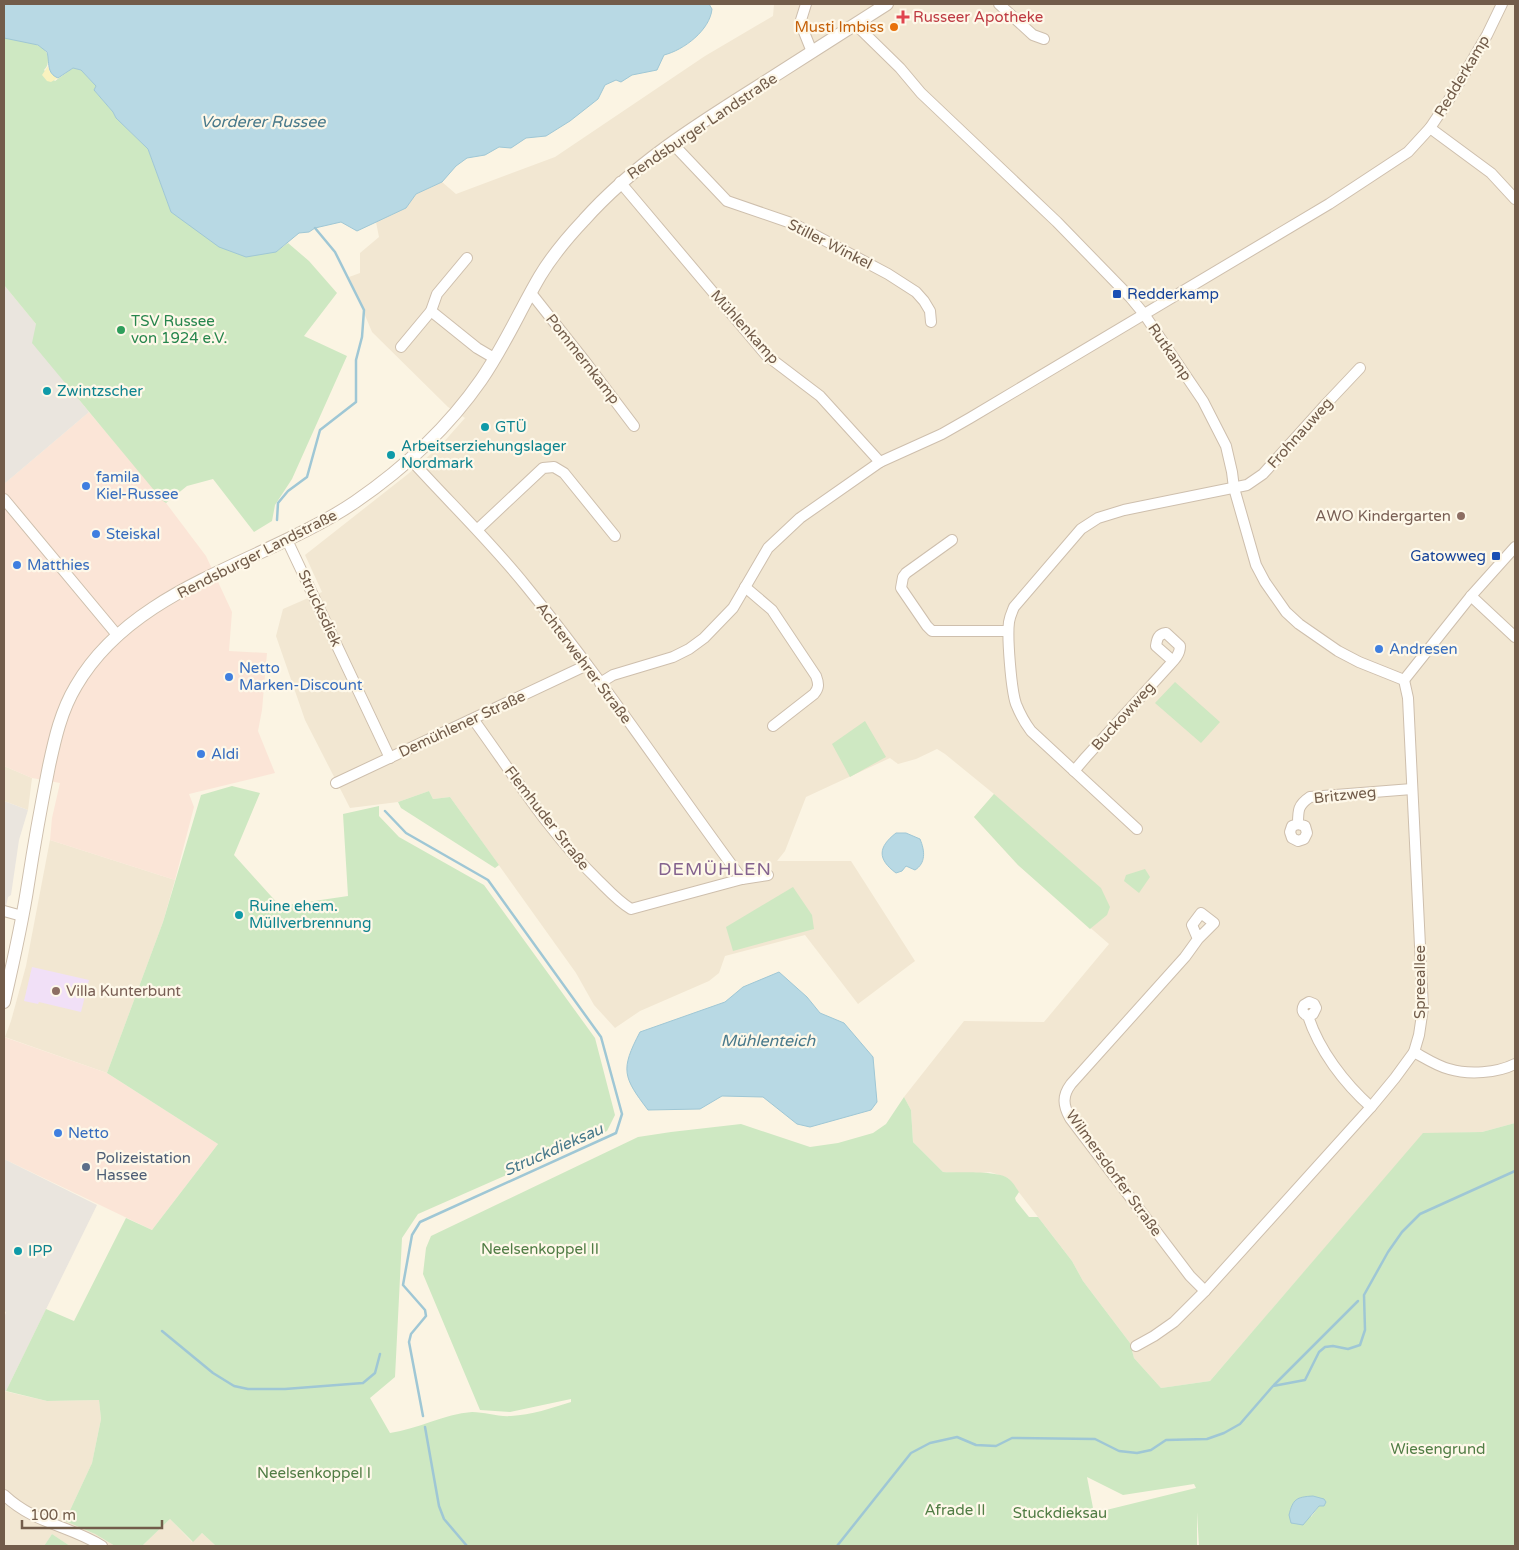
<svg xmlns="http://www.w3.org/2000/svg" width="1519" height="1550" font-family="'Varela Round',sans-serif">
<rect width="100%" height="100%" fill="#fbf4e3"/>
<g fill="#f2e7d2">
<path d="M774,4H1515V1123L1482,1132L1423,1134L1210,1381L1161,1388L1134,1358L1130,1343L1083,1281L1072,1261L1008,1178L990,1172L971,1174L943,1172L913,1142L911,1110L904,1097L964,1021L1044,1022L1109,944L1018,865L974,817L994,794L945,754L937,749L916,759L898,764L890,758L806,797L785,851L777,861H851L915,961L858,1004L805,935L725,956L719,973L709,981L640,1011L615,1028L594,1005L576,973L450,797L433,799L429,791L398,802L350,808L305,720L276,636L283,609L322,592L305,555L408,474L441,445L465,418L448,407L372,332L349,277L360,273V253L379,237L376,222L406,208L416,194L442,182L456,194L555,157L705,56L773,16Z"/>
<path d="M4,766L32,778L28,810L4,801Z"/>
<path d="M50,840L175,880L163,922L107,1073L5,1037L11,1021L26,966Z"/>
<path d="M4,1391L47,1401L99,1400L101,1419L92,1463L65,1521L95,1534L115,1546H70L52,1534L44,1546H4Z"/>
<path d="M170,1519L192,1542L202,1533L216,1546H142Z"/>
</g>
<g fill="#fbe5d7">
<path d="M89,412L166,503L206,556L232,612L229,651L267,653L262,710L258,731L275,773L189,794L194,807L175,880L50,840L52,818L60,783L32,778L4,766V484Z"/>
<path d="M4,1037L107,1073L218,1144L152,1230L4,1159Z"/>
</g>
<g fill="#eae5de">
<path d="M4,285L36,324L80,401L89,412L4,484Z"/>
<path d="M4,801L28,810L19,840L11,895L8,897L4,915Z"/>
<path d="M4,1159L97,1205L6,1391H4V1318L6,1312L4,1311Z"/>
</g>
<path fill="#f1e0f7" d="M32,967L89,980L81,1012L39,1002L38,1004L24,1001Z"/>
<g fill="#cee8c2" fill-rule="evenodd">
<path d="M4,38C17,40 50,42 48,60C48,64 47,67 44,70L55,81L73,68L81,70L96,86L94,90L113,112L116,118L148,149L171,212L276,252L288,243L309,261L337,293L304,336L347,356L292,479L275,505L272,521L254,532L213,479L187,486L166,503L163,501L32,343L36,324L4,285Z"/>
<path d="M1175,682L1220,722L1201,743L1155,703Z"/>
<path d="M865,721L886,757L850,777L832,744Z"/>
<path d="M232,786L260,793L234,855L280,906L348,896L343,814L379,806V816L399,837L484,885L595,1038L615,1115L607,1131L418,1214L402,1238L395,1377L370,1398L390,1433C418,1429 444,1414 472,1412C485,1412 498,1417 511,1416C531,1415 552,1408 571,1402V1399L510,1412L480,1410L423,1274L426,1248L431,1236L638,1137L671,1132L741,1124L810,1147L838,1143L873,1133L886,1124L904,1097L911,1110L913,1142L943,1172C958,1173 999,1170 1009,1179C1013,1182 1016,1188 1019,1192L1015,1198L1016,1201L1029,1217H1038L1072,1261L1083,1281L1130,1343L1134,1358L1161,1388L1210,1381L1423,1133L1482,1132L1515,1123V1546H1199L1197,1512V1546H216L202,1533L193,1542L170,1519L142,1546H115L95,1534L65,1521L92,1463L101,1419L99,1400L47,1401L6,1391L46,1309L74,1321L126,1218L152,1230L218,1144L107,1073L163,922L201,795ZM1087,1477L1123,1495L1194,1484L1196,1488L1094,1513ZM1313,1496L1324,1506H1319L1311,1517Z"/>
<path d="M429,791L433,799L450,797L499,865L495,868L401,808L398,802Z"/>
<path d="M994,794L1101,888L1110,907L1107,915L1090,929L1018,865L974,817Z"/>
<path d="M1145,869L1150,877L1139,893L1124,881L1126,875Z"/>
<path d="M793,887L812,915L814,929L733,951L726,927Z"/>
<path d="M52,1534L70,1546H44Z"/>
</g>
<path fill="#f9f2bf" d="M48,66L50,72L58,78L51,82L47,81L42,75Z"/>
<g fill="#b8d9e4" stroke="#9fc7d5">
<path d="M4,4H709L712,9C710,30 684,50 664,55L657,70L632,75L621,82L616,80L605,85L598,99L570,121L546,136L526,138L511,148L499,147L485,155L467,158L456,166L442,182L416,194L406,208L357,231L341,222L315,228L309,232L299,233L276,252L246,257L219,247L171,212L148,149L116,118L113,112L94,90L96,86L81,70L73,68L58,78C46,73 50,63 47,52L38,45L4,38Z"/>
<path d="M896,833H906L920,839C925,851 926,863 915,870L906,866L902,871L896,873C877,859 878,847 896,833Z"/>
<path d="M779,972L807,997L820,1013L844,1023L873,1057L877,1102L871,1110L810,1127L797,1124L763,1097L722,1096L700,1109L648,1110C623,1077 620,1070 640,1032L725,1002L743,987Z"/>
<path d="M1313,1496L1324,1499L1326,1502L1324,1506H1319L1303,1525L1291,1523L1289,1515C1293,1499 1296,1497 1313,1496Z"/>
</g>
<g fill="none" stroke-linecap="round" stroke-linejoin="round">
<g stroke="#9fc7d5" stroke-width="2.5">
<path d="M277,520L278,503L288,491L307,477L320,430L356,402V360L362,337L364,310L335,252L315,228"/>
<path d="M385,811L406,833L488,880L601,1037L622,1114L616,1133L420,1222L412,1235L403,1285L425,1310L426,1316L411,1334L409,1342L423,1416"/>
<path d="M162,1331L213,1373L234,1386L248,1389H285L363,1383L375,1373L380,1354"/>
<path d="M1274,1385L1358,1301"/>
<path d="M425,1427L439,1506L444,1519L467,1546"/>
<path d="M837,1546L911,1453L930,1443L957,1437L976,1445L996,1446L1012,1438L1095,1439L1119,1451L1137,1453L1151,1450L1166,1440L1207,1439L1224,1433L1240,1424L1273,1386L1305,1380L1319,1352L1325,1347L1333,1346L1348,1349L1360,1345L1365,1330L1364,1295L1388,1252L1402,1232L1420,1214L1515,1171"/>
</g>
<g stroke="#cebfad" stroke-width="12">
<g id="minor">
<path d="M806,4L801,20L802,27L812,52"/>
<path d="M999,4L1033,35L1044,39"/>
<path d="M855,24L900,68L921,93L1057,222L1130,297L1144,314L1203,401L1226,446L1232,472L1234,488L1256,565L1265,582L1286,612L1299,624L1338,651L1359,662L1404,680"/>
<path d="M1430,128L1491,173L1515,199"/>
<path d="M672,143L727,201L794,224L888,274L916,292L924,301L930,311L931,322"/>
<path d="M620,182L766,355L820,396L880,462"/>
<path d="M531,293L584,360L634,426"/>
<path d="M431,311L477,348L494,358"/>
<path d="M401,347L431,311L437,294L467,258"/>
<path d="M411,460C449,502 490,541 526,586C603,680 670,782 742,879"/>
<path d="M4,499L118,636"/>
<path d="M478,529L543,468L554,467L564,473L615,536"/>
<path d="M287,540L390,758"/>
<path d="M952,540L906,573L903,577L901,588L927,626L932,631H1008"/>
<path d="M745,587L772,610L816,676C819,684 819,688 814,694L773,726"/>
<path d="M1471,596L1515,637"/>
<path d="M1404,680L1471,596L1515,547"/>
<path d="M600,683L613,675L673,657L689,649L704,638L733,608L768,548L800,518L880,462L942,434L970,418L1329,204L1408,152L1430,128L1452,95L1487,35L1502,4"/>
<path d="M473,719C513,774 550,834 599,881C609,891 619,902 631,909L742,879L768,875"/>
<path d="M1074,771L1086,757L1166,669C1172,662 1180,656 1180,646L1166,633C1158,634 1157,639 1156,646L1173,661"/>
<path d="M336,783L587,665"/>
<path d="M1298,824L1292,826L1290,832L1292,838L1298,841L1304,839L1307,833L1305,826L1298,824C1298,810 1298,805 1310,797L1412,789"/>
<path d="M1137,829L1031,731C1025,723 1020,714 1016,704C1011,689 1007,637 1009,622C1010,616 1012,612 1014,607L1081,529L1098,518L1124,510L1247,485L1263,474L1326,404L1360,368"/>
<path d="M4,911L22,916"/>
<path d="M1198,939L1192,925L1201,913L1214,923L1198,939L1185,957L1071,1084C1062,1096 1063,1105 1070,1118L1190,1276L1205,1291"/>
<path d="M1308,1016L1313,1014L1316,1008L1314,1004L1309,1002L1304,1005C1301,1010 1303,1014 1308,1016C1319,1050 1344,1083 1371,1107"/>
<path d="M1414,1052C1425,1058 1437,1066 1449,1069C1469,1075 1497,1073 1515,1064"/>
<path d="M1136,1346L1154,1336L1174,1322L1205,1291L1371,1107L1395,1078L1414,1052L1419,1035L1423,1008L1408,698L1404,680"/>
<path d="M4,1495C35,1524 68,1525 102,1546"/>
</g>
</g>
<g stroke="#cebfad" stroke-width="14">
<path id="tertiary" d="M4,1002C13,963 22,924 28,884C34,845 41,806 49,766C55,738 61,711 76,686C134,586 265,563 355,502C403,469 447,429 481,380C504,347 520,310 540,276C552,256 568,237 584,220C633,165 695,126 757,87C800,60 844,31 887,4"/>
</g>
<use href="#minor" stroke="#fff" stroke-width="10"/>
<use href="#tertiary" stroke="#fff" stroke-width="12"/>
</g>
<path fill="#e0444e" stroke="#fef8e9" stroke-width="2" d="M900.5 9.5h5v5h5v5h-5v5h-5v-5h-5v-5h5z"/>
<circle fill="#e8710a" stroke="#fef8e9" stroke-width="2" cx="894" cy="27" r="5"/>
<g fill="#1a4fb4" stroke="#fef8e9" stroke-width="2">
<rect x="1112" y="289" width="10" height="10" rx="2.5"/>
<rect x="1491" y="551" width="10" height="10" rx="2.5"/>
</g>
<circle fill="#2e9e5b" stroke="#fef8e9" stroke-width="2" cx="121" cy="330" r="5"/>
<g fill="#0f9aa8" stroke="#fef8e9" stroke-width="2">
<circle cx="47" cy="391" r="5"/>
<circle cx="485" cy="427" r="5"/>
<circle cx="391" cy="455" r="5"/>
<circle cx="239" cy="915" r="5"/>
<circle cx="18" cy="1251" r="5"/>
</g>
<g fill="#3f7fe0" stroke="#fef8e9" stroke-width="2">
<circle cx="86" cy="486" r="5"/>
<circle cx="96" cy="534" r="5"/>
<circle cx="17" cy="565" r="5"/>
<circle cx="1379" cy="649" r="5"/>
<circle cx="229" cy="677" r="5"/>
<circle cx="201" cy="754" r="5"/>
<circle cx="58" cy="1133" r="5"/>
</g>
<g fill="#8d6e63" stroke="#fef8e9" stroke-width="2">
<circle cx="1461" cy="516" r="5"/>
<circle cx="56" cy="991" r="5"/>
</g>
<circle fill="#5c6f8a" stroke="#fef8e9" stroke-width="2" cx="86" cy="1167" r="5"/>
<g text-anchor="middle" stroke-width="4.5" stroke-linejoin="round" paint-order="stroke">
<g font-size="15" fill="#be3a42" stroke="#fef8e9" text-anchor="start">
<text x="913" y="22">Russeer Apotheke</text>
</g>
<g font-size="15" fill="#c56008" stroke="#fef8e9" text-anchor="end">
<text x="884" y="32">Musti Imbiss</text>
</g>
<g font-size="15" fill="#725c4a" stroke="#fef8e9">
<text transform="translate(1462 76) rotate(-59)" y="5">Redderkamp</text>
<text transform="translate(702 126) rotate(-34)" y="5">Rendsburger Landstraße</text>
<text transform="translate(830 244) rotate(27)" y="5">Stiller Winkel</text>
<text transform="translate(745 327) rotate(48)" y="5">Mühlenkamp</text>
<text transform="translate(1170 352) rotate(56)" y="5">Rutkamp</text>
<text transform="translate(583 359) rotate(52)" y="5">Pommernkamp</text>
<text transform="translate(1300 433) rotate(-48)" y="5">Frohnauweg</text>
<text transform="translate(257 554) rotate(-27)" y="5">Rendsburger Landstraße</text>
<text transform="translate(320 608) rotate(65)" y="5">Strucksdiek</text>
<text transform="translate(584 663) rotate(53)" y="5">Achterwehrer Straße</text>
<text transform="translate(1123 716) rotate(-48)" y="5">Buckowweg</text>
<text transform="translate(462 724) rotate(-25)" y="5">Demühlener Straße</text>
<text transform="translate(1345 795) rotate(-6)" y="5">Britzweg</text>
<text transform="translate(547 818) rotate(52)" y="5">Flemhuder Straße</text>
<text transform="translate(1420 982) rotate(-90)" y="5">Spreeallee</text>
<text transform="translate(1114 1173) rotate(54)" y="5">Wilmersdorfer Straße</text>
</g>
<g font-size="15" fill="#164399" stroke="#fef8e9" text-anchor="start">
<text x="1127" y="299">Redderkamp</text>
<text x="1486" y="561" text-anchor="end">Gatowweg</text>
</g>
<g font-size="15" fill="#27864d" stroke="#fef8e9" text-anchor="start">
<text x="131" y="326">TSV Russee<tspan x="131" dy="17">von 1924 e.V.</tspan></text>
</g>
<g font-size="15" fill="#0d838f" stroke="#fef8e9" text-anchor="start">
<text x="57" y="396">Zwintzscher</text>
<text x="495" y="432">GTÜ</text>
<text x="401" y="451">Arbeitserziehungslager<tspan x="401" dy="17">Nordmark</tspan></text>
<text x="249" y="911">Ruine ehem.<tspan x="249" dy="17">Müllverbrennung</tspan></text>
<text x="28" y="1256">IPP</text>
</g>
<g font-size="15" fill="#366cbe" stroke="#fef8e9" text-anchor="start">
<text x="96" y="482">famila<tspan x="96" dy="17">Kiel-Russee</tspan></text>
<text x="106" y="539">Steiskal</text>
<text x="27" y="570">Matthies</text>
<text x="1389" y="654">Andresen</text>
<text x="239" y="673">Netto<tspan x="239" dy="17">Marken-Discount</tspan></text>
<text x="211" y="759">Aldi</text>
<text x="68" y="1138">Netto</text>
</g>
<g font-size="15" fill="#785e54" stroke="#fef8e9" text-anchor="end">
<text x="1451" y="521">AWO Kindergarten</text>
<text x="66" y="996" text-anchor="start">Villa Kunterbunt</text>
</g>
<g font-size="15" fill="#4e5e75" stroke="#fef8e9" text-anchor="start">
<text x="96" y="1163">Polizeistation<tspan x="96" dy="17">Hassee</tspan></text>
</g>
<g font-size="15" fill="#517d45" stroke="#fef8e9">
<text x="540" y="1254">Neelsenkoppel II</text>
<text x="1438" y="1454">Wiesengrund</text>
<text x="314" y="1478">Neelsenkoppel I</text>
<text x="955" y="1515">Afrade II</text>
<text x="1060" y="1518">Stuckdieksau</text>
</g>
<g font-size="16" font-style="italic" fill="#48798b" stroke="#fef8e9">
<text x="263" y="127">Vorderer Russee</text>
<text x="768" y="1046">Mühlenteich</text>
<text transform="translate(553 1149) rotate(-24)" y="6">Struckdieksau</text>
</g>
<g font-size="18" letter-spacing="1" fill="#84628e" stroke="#fef8e9">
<text x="715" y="875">DEMÜHLEN</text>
</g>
</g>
<rect width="1519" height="1550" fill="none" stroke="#725c4a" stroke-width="10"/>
<path d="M22 1520v8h140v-8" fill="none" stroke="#725c4a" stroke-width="2.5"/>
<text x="30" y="1520" font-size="15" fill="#725c4a" stroke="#fef8e9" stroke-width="4" paint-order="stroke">100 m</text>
</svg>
